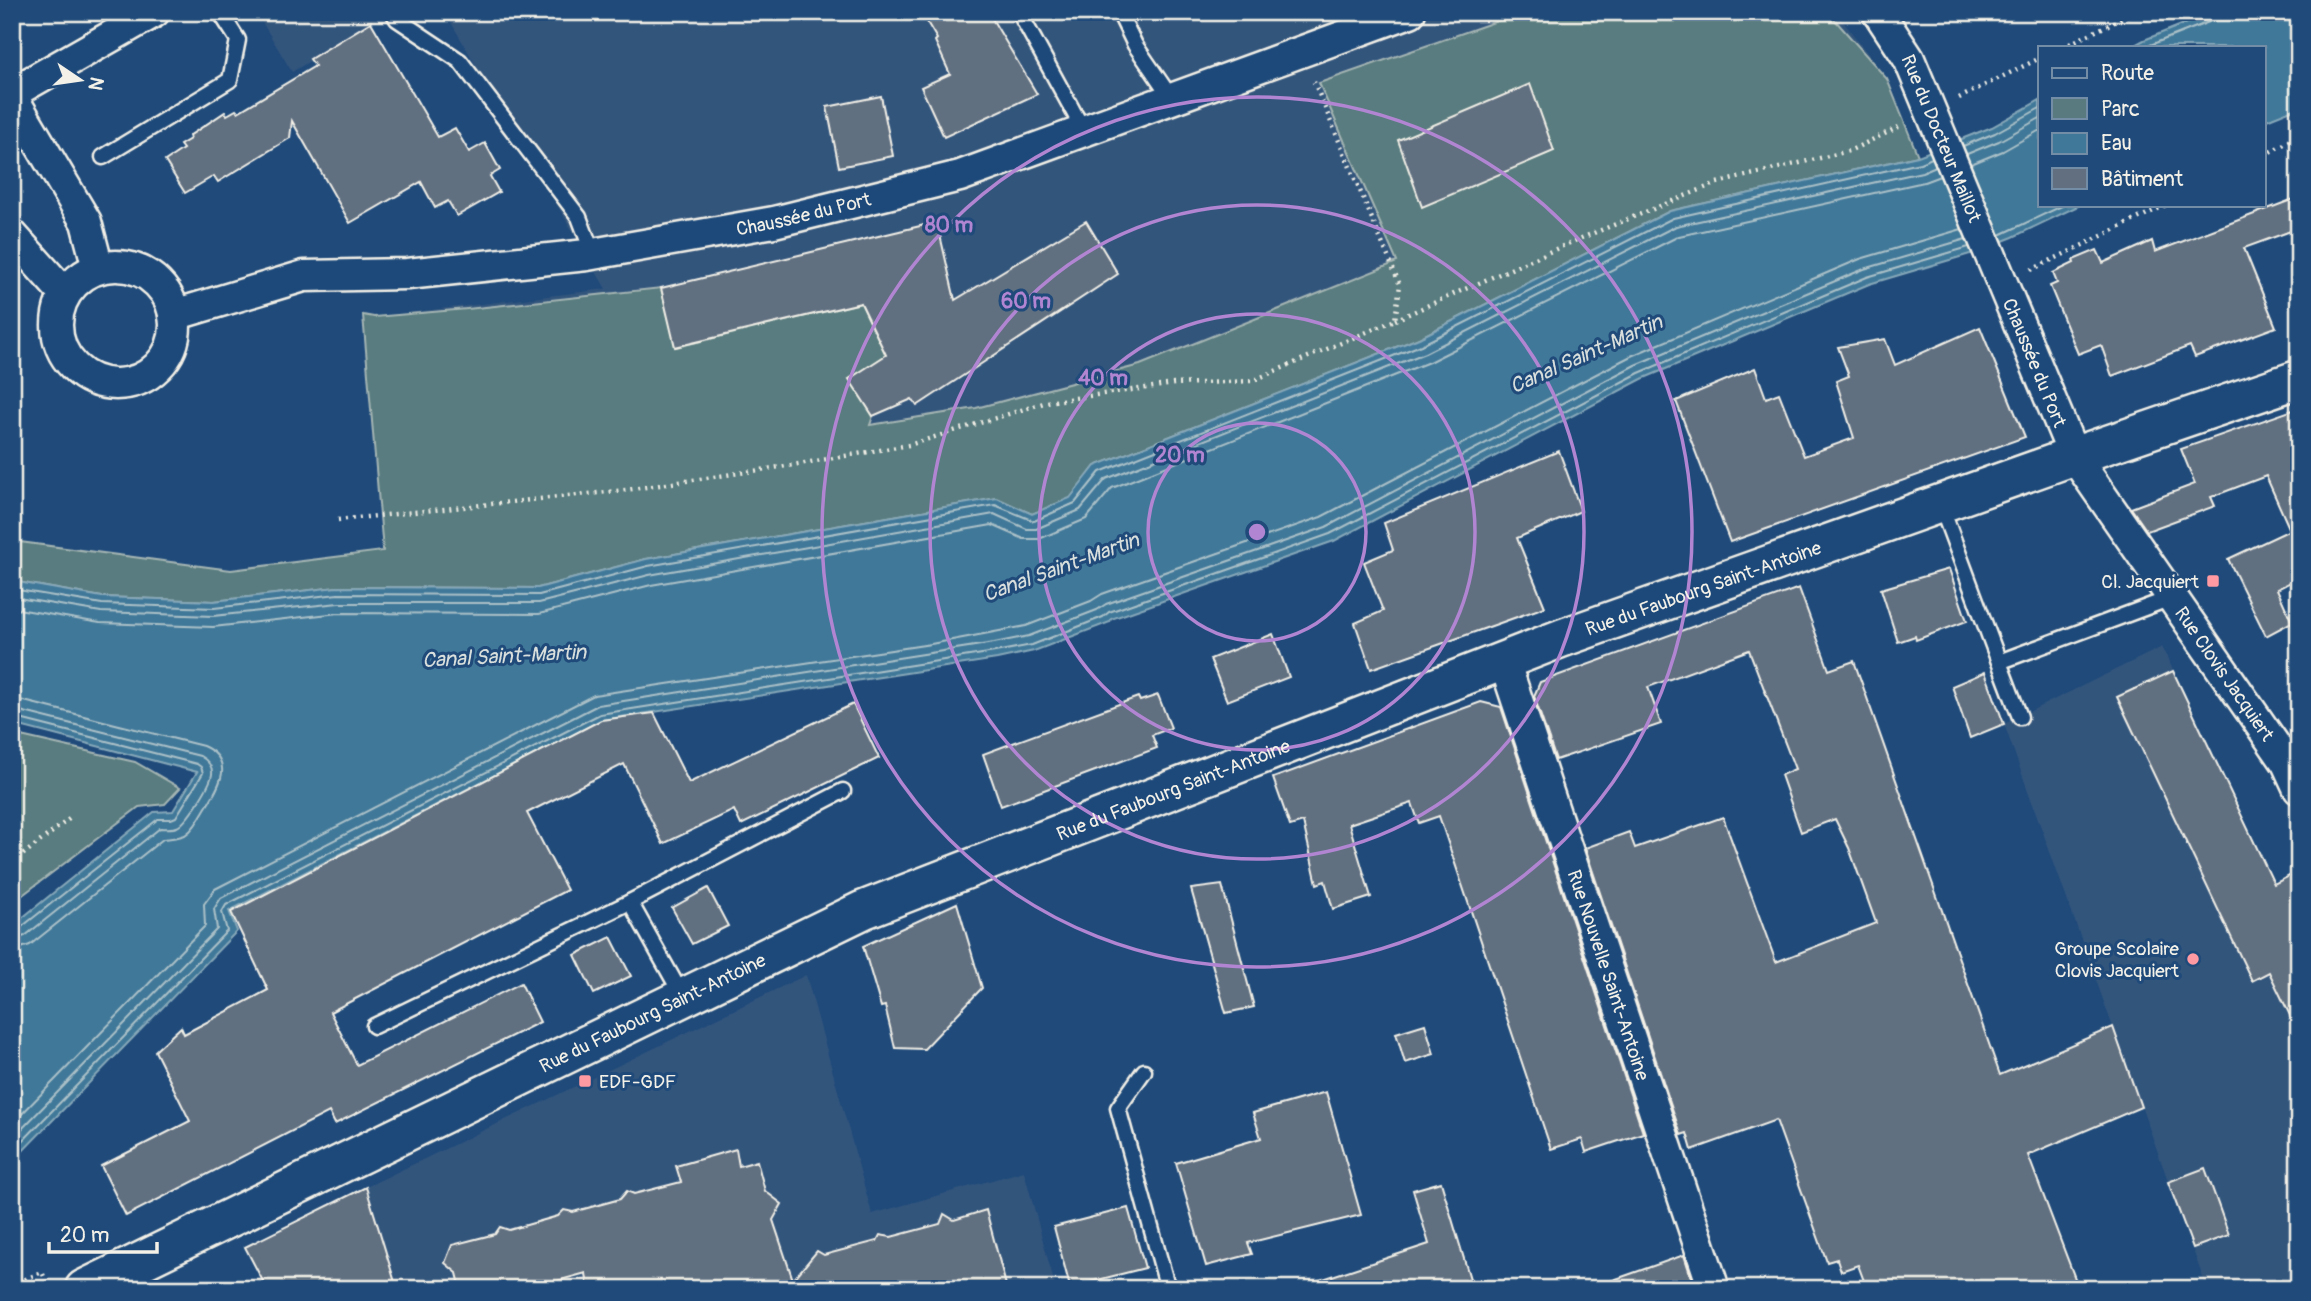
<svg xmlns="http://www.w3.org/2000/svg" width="2311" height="1301" font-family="Pangolin,sans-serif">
<rect width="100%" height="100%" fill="#1f4a7a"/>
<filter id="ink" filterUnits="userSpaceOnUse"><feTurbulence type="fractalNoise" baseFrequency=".0143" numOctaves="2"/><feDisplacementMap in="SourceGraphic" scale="14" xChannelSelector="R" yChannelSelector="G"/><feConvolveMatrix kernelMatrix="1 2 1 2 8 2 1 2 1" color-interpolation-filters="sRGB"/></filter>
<g filter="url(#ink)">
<g fill="#33557c">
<path d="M256,12H390L292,72Z"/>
<path d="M445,12H1836L1887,79L1795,105L1140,365L976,408L869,425L374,317L606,289Z"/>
<path d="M2162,647L2274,883L2291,875L2299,891V1289H2207L2004,724Z"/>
<path d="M806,975L872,1214L1024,1171L1056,1289H397L366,1187Z"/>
</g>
<g fill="#597b7f" stroke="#a6b6b4" stroke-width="2">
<path d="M1523,12H1828L1887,79L1918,156L1670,211L1419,338L1095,466L1071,498L1032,514L997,498L646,559L538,588L337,587L214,601L102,597L12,581V541L231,570L383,551L363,315L374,317L467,309L661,288L676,347L861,303L886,355L850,379L873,416L870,425L976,408L1140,365L1397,262L1319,83Z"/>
<path d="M12,734L135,762L180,788L165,804L139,807L12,903Z"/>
</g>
<g fill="#3f7899" stroke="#87a8b9" stroke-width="2">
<path d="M2214,12H2299V107L2264,121V47H2131L2144,40Z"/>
<path d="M2040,100V205H2080L2013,237L1970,254L1869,284L1642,379L1334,541L1111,619L1110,622L1034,651L997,659L602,720L229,911L237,931L12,1162V926L154,812L173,811L197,772L12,724V581L102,597L214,601L337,587L538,588L646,559L997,498L1032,514L1070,498L1095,466L1419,338L1670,211L1918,156L1992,127Z"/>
</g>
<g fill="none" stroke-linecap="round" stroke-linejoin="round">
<g stroke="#acc1c8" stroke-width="2">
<path d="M2145,47L2209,22L2213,12"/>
<path d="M1963,146L1995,133L2040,108"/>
<path d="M1967,154L1999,141L2040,118"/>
<path d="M1971,164L2003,151L2040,130"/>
<path d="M2000,235L2064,205"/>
<path d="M12,589L102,604L214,608L338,594L539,595L648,566L995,505L1034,521L1075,503L1100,472L1421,345L1673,218L1920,163L1932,158"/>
<path d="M12,597L101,612L213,616L339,603H539L649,575L994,514L1027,529H1036L1080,510L1106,479L1425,353L1676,226L1922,172L1936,166"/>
<path d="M12,608L100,623L213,627L339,613L539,614L651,585L992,525L1024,539H1039L1086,519L1112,488L1429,362L1679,236L1924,182L1940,176"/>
<path d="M12,698L203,746C237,761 218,788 205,809C199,819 194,829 185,835C178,838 171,838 163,839L30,945L12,951"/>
<path d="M12,709L200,756C207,760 213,765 212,774C211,784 187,823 177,827C172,829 166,828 160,828L25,936L12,940"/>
<path d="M12,717L197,764L201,767L203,773L176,817L171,819H158L19,929L12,931"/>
<path d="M12,1124L205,926L204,904L215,889L594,695L931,644L1026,626L1091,601L1102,594L1321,517L1631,356L1860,259L1962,229"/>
<path d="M12,1139L217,929L214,909L221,898L598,705L994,643L1029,636L1097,610L1106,604L1326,527L1635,365L1864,269L1966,239"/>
<path d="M12,1152L227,931L222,912L226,905L600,714L995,652L1032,645L1103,617L1109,612L1330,534L1639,373L1867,277L1969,247"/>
</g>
</g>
<g fill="#616f81" stroke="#f4f1e8" stroke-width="2">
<path d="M921,12H988L1037,94L944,137L921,87L950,74L935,41L937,39Z"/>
<path d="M371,22L438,137L455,128L469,152L485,143L500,170L490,176L499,192L457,216L448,201L435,208L421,182L350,223L292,121L290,138L218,182L214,176L185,193L165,161L183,149L180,145L190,139L189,136L225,112L227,115L236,110L238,112L315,66L310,59Z"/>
<path d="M1530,84L1554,151L1422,207L1398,140Z"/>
<path d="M881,96L893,156L839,167L827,107Z"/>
<path d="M2299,197V228L2244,248L2276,327L2195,357L2190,346L2112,376L2101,345L2078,354L2050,286L2057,283L2053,273L2074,263L2073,260L2097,250L2103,263L2152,241L2155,252Z"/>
<path d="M1086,221L1118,274L917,406L912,399L873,416L849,379L886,355L861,303L675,347L661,288L937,222L955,300Z"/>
<path d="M1980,327L2025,437L1730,542L1676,401L1755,368L1766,398L1779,393L1804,456L1854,438L1836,381L1849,376L1838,347L1885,339L1895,365Z"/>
<path d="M2299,408V578L2277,589L2292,622L2266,636L2228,559L2290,530L2266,476L2211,497L2215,506L2147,531L2131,508L2195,484L2181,449Z"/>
<path d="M1559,451L1581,511L1517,538L1545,607L1371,669L1355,623L1383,611L1364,562L1393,550L1384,523Z"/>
<path d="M1949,569L1967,621L1916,640L1915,636L1898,642L1881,589Z"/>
<path d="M1799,588L1829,670L1854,661L2000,1075L2113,1027L2141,1107L2028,1155L2079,1289H1867L1858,1265L1841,1271L1837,1259L1827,1262L1776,1120L1692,1150L1687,1133L1681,1135L1585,848L1629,832L1635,848L1723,817L1776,962L1876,923L1849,848L1835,819L1801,832L1781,775L1795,769L1749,650L1648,687L1661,724L1556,760L1534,696L1540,682Z"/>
<path d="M1273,634L1289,677L1227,701L1210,659Z"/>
<path d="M2173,671L2274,884L2291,875L2299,891V1034L2269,972L2252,981L2117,697Z"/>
<path d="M1985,672L2004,724L1970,738L1952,686Z"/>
<path d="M1158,695L1171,728L1152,735L1157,748L1001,806L983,754L1138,697L1140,701Z"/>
<path d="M1481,702L1501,707L1643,1133L1586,1152L1582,1139L1551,1149L1439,816L1419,823L1412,803L1349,824L1371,897L1333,909L1325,881L1317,884L1303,822L1290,826L1273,778Z"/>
<path d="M853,704L879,758L741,825L734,810L663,844L624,764L527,813L567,890L330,1012L357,1065L521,983L540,1022L335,1124L329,1112L126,1216L101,1166L190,1121L155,1051L181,1027L184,1034L268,990L231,912L601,720L654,713L689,783Z"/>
<path d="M1222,885L1254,1007L1226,1013L1191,889Z"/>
<path d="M708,888L728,926L692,944L672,908Z"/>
<path d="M957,903L982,988L924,1049L895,1048L885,1006L881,1007L863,946Z"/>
<path d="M611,937L631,976L594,994L575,955Z"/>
<path d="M1425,1024L1434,1054L1405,1063L1396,1033Z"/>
<path d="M1326,1092L1361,1215L1248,1243L1252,1254L1206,1266L1176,1163L1261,1138L1253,1113Z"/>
<path d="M736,1149L739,1166L757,1161L765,1191L782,1204L773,1220L793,1280L817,1251L824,1255L877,1241L880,1235L891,1237L940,1224L944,1214L954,1220L986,1210L1007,1289H588L586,1273L528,1289H461L457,1273L445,1263L452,1245L495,1234L500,1227L509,1230L558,1216L564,1210L573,1212L620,1199L627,1191L634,1194L681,1182L676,1166Z"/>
<path d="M2205,1168L2229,1235L2193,1248L2168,1182Z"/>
<path d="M1441,1182L1473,1289H1312L1311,1283L1429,1244L1413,1190Z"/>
<path d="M366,1187L397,1289H267L245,1247Z"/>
<path d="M1128,1208L1145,1268L1070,1287L1054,1227Z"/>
<path d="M1684,1255L1695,1289H1603L1602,1284Z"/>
</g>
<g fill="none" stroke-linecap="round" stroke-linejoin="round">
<g stroke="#f4f1e8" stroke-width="19">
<g id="service">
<path d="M393,12L397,19L460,61L579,217L593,254"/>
<path d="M1019,12L1084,131"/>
<path d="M1119,12L1135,45L1172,99"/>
<path d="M103,157L230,80L238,40L220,12"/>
<path d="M1941,506L1999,662L2171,598"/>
<path d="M1999,662L2020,717"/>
<path d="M683,997L630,902L843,791"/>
<path d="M374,1026L630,902"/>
<path d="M1144,1071L1118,1108L1168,1289"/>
</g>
</g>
<g stroke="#f4f1e8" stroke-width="35">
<g id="minor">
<path id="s1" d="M1878,12L1909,59L2074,456L2287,763L2299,789"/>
<path d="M12,93L154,12"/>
<path d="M12,97L86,222L98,268"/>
<path d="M12,235L65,294"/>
<circle cx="116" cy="325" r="59"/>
<path id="s2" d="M174,315L304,276L407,274L587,255L774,222L960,176L1410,12"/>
<path id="s3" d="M1504,661L1714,1289"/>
</g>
</g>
<g stroke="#f4f1e8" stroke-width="42">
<g id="tertiary">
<path id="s4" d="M84,1289L863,910L1562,638L2074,456L2299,379"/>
</g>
</g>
<g stroke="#f4f1e8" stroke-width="4.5" stroke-dasharray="2 5" stroke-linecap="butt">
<path d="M2063,47L2135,12"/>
<path d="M1959,98L2040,58"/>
<path d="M2264,155L2299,136"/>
<path d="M2031,270L2166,205"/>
<path d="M1395,320L1574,241L1717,183L1849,151L1901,126"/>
<path d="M12,510L17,511"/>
<path d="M338,520L626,490L793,465L909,445L1047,402L1174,384L1252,381L1395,320L1400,285L1314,82"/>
<path d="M12,863L73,816"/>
<path d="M12,1285L42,1272L47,1283"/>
</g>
<use href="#service" stroke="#1f4a7a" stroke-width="14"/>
<use href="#minor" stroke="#1f4a7a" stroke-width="30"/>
<use href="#tertiary" stroke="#1f4a7a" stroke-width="37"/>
</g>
</g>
<g fill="none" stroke="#b185d1" stroke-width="3.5">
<circle cx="1257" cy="532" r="109"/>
<circle cx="1257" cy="532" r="218"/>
<circle cx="1257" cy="532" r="327"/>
<circle cx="1257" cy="532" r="435"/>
</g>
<g fill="#ff9aa2" stroke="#1f4a7a" stroke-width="2.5">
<rect x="2206" y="574" width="14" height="14" rx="3.5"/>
<circle cx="2193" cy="959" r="7"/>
<rect x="578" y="1074" width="14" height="14" rx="3.5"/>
</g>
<g text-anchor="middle" stroke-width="6" stroke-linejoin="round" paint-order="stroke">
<g font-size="19" fill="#f4f1e8" stroke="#1f4a7a">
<text dy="7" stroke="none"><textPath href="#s1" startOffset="142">Rue du Docteur Maillot</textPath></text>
<text dy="7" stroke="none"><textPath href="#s2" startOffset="640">Chaussée du Port</textPath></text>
<text dy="7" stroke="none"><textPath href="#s1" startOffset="385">Chaussée du Port</textPath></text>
<text dy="7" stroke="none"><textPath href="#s4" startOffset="1766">Rue du Faubourg Saint-Antoine</textPath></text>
<text dy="7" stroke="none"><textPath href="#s1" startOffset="751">Rue Clovis Jacquiert</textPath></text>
<text dy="7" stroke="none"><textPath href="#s4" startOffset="1199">Rue du Faubourg Saint-Antoine</textPath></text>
<text dy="7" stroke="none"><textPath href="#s3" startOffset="331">Rue Nouvelle Saint-Antoine</textPath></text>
<text dy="7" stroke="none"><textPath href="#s4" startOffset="632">Rue du Faubourg Saint-Antoine</textPath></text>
</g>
<g font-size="19" fill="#f4f1e8" stroke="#1f4a7a" text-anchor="end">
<text x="2199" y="588">Cl. Jacquiert</text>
<text x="2179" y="955">Groupe Scolaire<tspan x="2179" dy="22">Clovis Jacquiert</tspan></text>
<text x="599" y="1088" text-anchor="start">EDF-GDF</text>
</g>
<g font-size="21" font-style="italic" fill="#d9dfdc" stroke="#1f4a7a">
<text transform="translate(1586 354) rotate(-24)" y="7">Canal Saint-Martin</text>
<text transform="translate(1061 567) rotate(-20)" y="7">Canal Saint-Martin</text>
<text transform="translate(504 656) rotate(-3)" y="7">Canal Saint-Martin</text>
</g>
</g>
<circle cx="1257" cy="532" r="10" fill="#b185d1" stroke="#1f4a7a" stroke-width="3.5"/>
<g font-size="21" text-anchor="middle" font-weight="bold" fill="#b185d1" stroke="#1f4a7a" stroke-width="6" stroke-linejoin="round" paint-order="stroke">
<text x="949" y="232">80 m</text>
<text x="1026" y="308">60 m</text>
<text x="1103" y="385">40 m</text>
<text x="1180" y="462">20 m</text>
</g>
<rect width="2311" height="1301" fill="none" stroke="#1f4a7a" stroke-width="42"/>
<rect x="21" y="21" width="2269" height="1259" fill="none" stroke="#f4f1e8" stroke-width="2.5" filter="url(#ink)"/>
<rect x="2038" y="46" width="228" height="161" fill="#1f4a7a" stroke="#748da6" stroke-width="2"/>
<rect x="2052" y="68" width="35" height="10" fill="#1f4a7a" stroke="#748da6" stroke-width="2"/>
<text x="2101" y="80" font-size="21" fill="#f4f1e8">Route</text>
<rect x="2052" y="98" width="35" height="21" fill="#597b7f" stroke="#748da6" stroke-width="2"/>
<text x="2101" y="116" font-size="21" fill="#f4f1e8">Parc</text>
<rect x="2052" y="133" width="35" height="21" fill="#3f7899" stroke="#748da6" stroke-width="2"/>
<text x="2101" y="150" font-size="21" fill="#f4f1e8">Eau</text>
<rect x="2052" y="168" width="35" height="21" fill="#616f81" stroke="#748da6" stroke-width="2"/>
<text x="2101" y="186" font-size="21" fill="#f4f1e8">Bâtiment</text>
<g transform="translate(80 80) rotate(103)" stroke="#1f4a7a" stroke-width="5" paint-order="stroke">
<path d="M0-5L12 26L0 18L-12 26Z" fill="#f4f1e8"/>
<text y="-10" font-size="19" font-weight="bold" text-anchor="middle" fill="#f4f1e8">N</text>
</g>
<path d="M49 1242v10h108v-10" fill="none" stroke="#f4f1e8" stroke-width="3.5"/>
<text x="60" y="1242" font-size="21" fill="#f4f1e8" stroke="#1f4a7a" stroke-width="5" paint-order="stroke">20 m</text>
</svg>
